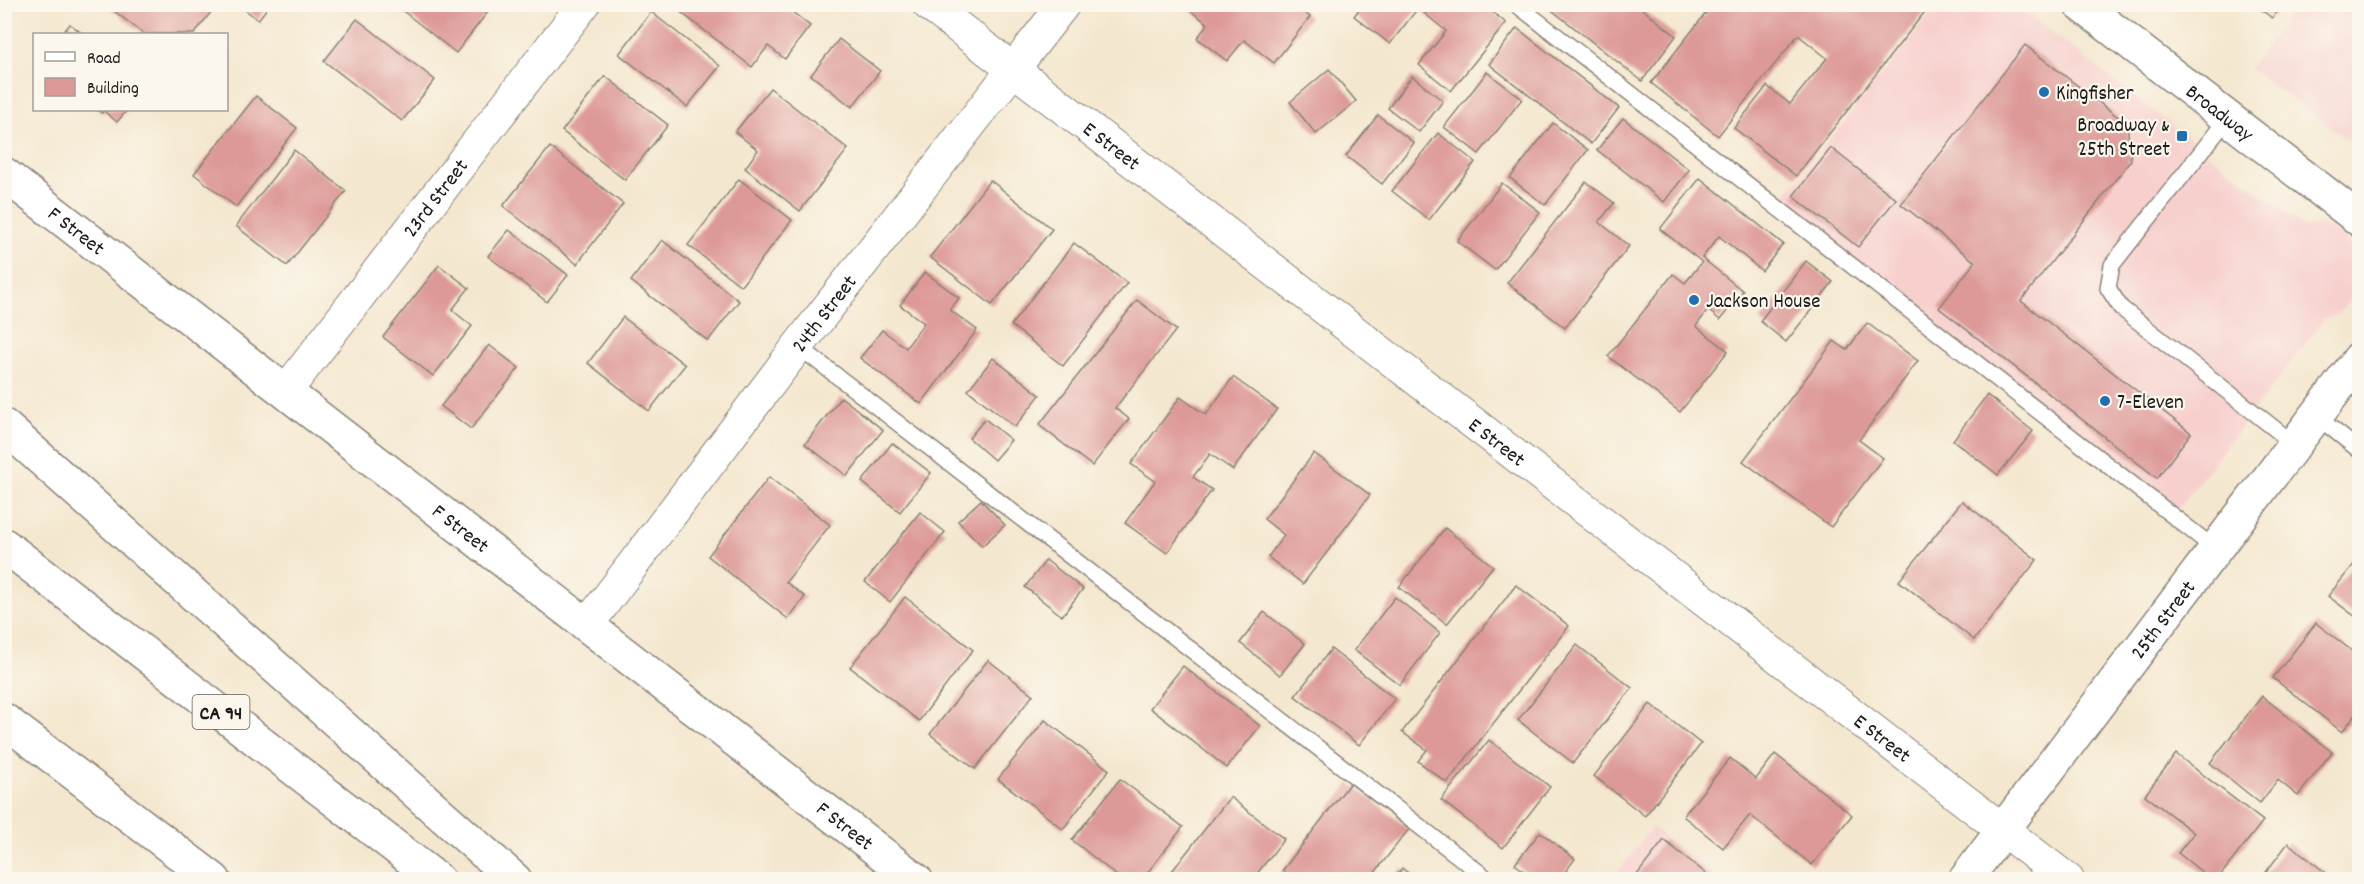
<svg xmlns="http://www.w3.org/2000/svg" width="2364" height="884" font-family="Dekko,sans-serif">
<rect width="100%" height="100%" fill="#fbf7ec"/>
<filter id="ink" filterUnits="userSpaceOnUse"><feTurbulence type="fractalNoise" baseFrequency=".0167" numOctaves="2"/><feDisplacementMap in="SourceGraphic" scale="12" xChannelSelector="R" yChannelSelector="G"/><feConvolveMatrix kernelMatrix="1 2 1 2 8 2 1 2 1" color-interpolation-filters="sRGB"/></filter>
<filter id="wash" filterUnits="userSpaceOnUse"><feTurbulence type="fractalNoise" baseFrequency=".008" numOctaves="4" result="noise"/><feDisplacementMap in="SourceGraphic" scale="24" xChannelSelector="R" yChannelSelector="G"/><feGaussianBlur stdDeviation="1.35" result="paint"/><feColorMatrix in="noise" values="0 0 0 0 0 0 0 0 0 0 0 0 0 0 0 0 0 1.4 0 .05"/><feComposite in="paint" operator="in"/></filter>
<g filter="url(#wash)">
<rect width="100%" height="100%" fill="#f4e7cf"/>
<g fill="#f7d0ce">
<path d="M1938,5H2016L2304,227L2323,225L2342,236L2353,249L2359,270L2355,289L2350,301L2336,316L2325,318L2175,512L1779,203Z"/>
<path d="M2298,5H2359V148L2249,68Z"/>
<path d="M1652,827L1719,879L1612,880Z"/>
</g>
<g id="blocks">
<g fill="#dd9997">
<path d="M105,4H211L215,7L194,34H144Z"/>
<path d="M238,4H270L258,20Z"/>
<path d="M409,4H494L456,53L403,11Z"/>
<path d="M670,4H782L810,26L785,59L768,46L752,67Z"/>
<path d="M1190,4H1293L1310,17L1274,63L1244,40L1227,61L1197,38L1208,24L1187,8Z"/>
<path d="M1363,4H1483L1506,23L1451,91L1419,65L1446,31L1418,8L1390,44L1354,16Z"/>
<path d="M1544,4H1636L1676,36L1642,81Z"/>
<path d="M1713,4H1931L1796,176L1734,128L1767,86L1790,104L1827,58L1798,35L1718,136L1651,83Z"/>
<path d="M2254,4H2283L2272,18Z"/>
<path d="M651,12L720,66L687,107L619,54Z"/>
<path d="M357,19L435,80L402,121L324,61Z"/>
<path d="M70,24L83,34H62Z"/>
<path d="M1517,28L1619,108L1591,144L1489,64Z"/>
<path d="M839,39L880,71L852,107L811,75Z"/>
<path d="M2025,45L2127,124L2131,160L2021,301L2191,433L2157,478L1939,308L1975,262L1901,204Z"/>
<path d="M1329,69L1356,101L1316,134L1290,102Z"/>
<path d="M1487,72L1522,99L1479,154L1444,127Z"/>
<path d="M605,76L668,125L625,180L562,131Z"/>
<path d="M1412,76L1443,101L1419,132L1388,108Z"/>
<path d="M770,88L848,149L800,211L745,168L758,150L735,132Z"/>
<path d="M256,96L297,128L236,207L194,174Z"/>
<path d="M97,110H127L117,122L104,111L102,113Z"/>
<path d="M1378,115L1414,143L1382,184L1346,156Z"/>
<path d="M1623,118L1689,170L1664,202L1597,150Z"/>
<path d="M1553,123L1588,150L1545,205L1510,178Z"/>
<path d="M1438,133L1475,162L1429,220L1392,191Z"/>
<path d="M550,147L623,204L577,264L503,206Z"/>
<path d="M1831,148L1896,199L1858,247L1793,196Z"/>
<path d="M294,150L346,191L287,266L236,226Z"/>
<path d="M1700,178L1783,244L1762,271L1719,236L1702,258L1743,291L1720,320L1708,310L1696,326L1728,351L1680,412L1608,356L1673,274L1685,283L1702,262L1660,229Z"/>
<path d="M739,179L792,220L741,286L688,245Z"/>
<path d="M990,180L1052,229L992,305L930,257Z"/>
<path d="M1586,182L1614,203L1599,222L1629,246L1565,328L1507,283Z"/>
<path d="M1502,183L1540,212L1495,270L1457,241Z"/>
<path d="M509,230L568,275L547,302L488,256Z"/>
<path d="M662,240L739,301L708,341L631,281Z"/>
<path d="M1074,243L1127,283L1063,366L1011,325Z"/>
<path d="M1806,261L1833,282L1786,342L1760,321Z"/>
<path d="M439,265L469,288L452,310L472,326L433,376L383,337Z"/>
<path d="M925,272L959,298L950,310L977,330L921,404L860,358L882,330L906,348L924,323L900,305Z"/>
<path d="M1137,300L1176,330L1115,408L1129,419L1092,466L1039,425Z"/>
<path d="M623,317L685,365L649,411L588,363Z"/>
<path d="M1867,323L1918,361L1859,440L1883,458L1831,527L1743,461L1834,341L1847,350Z"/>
<path d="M489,345L519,368L471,429L441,406Z"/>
<path d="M993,358L1040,395L1015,427L968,390Z"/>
<path d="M1233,377L1277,409L1233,470L1210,454L1193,477L1212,490L1167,553L1125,523L1155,481L1131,464L1180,397L1206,415Z"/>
<path d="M1987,395L2033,431L1998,475L1953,440Z"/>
<path d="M841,397L883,430L847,476L805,444Z"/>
<path d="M985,419L1011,440L994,460L969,438Z"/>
<path d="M892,443L931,473L900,512L862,482Z"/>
<path d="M1314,453L1370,495L1303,584L1268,557L1284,535L1264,519Z"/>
<path d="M769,477L830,525L786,582L805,597L788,619L708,556Z"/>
<path d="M981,500L1005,525L982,546L958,521Z"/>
<path d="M1962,501L2037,560L1974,640L1899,581Z"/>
<path d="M920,512L945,532L890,602L865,582Z"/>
<path d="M1445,528L1493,566L1447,624L1399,587Z"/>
<path d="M2360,557V620L2328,596Z"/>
<path d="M1046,560L1083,589L1062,616L1025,587Z"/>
<path d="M1516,585L1569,626L1447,783L1418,761L1427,750L1402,732Z"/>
<path d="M905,597L973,650L919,721L850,667Z"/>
<path d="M1395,597L1440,633L1400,685L1354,650Z"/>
<path d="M1264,612L1305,644L1280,675L1240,643Z"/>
<path d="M2316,623L2360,657V709L2342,732L2273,678Z"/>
<path d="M1577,645L1632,688L1573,763L1518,720Z"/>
<path d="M1331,649L1395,699L1359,745L1295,696Z"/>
<path d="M988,660L1033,695L975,769L930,734Z"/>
<path d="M1183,666L1260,726L1227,768L1150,708Z"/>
<path d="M2262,696L2332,752L2298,796L2278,780L2260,803L2210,763Z"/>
<path d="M1650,704L1701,744L1645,816L1594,776Z"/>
<path d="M1045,720L1109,770L1063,829L998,779Z"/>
<path d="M1489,740L1550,787L1503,848L1441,800Z"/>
<path d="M1775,754L1852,815L1812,865L1750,815L1723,848L1683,816L1730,758L1756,779Z"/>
<path d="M2176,754L2263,821L2217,880H2212L2178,853L2194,833L2145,795Z"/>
<path d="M1120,779L1183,827L1142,880H1122L1072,840Z"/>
<path d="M1350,783L1409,829L1369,880H1292L1282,871Z"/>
<path d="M1230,797L1284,839L1252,880H1165Z"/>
<path d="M1540,832L1575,859L1559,880H1535L1515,864Z"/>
<path d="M1664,840L1714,880H1633Z"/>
<path d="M2288,843L2335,880H2260Z"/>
<path d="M1402,868L1417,880H1393Z"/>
</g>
</g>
</g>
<g filter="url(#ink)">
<use href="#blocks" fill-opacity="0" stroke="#888276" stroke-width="1.5"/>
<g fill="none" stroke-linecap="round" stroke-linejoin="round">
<g stroke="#888276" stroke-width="18">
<g id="lane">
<path d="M1516,4L2214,548"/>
<path d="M2228,118L2112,265L2108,288L2121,308L2293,443"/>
<path d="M798,346L1489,880"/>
<path d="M2315,415L2360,451"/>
</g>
</g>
<g stroke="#888276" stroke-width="34">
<g id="street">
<path id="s1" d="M928,4L2068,880"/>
<path id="s2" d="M286,391L584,4"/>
<path id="s3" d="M588,624L798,346L1064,4"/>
</g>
</g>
<g stroke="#888276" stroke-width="36">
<g id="secondary">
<path id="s4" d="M4,174L916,880"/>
<path id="s5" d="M1965,880L2360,358"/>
</g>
</g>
<g stroke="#888276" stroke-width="36">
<g id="primary">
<path id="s6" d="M2080,4L2360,220"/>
</g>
</g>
<g stroke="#888276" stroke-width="36">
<g id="highway">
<path d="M4,426L515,880"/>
<path d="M4,545L438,880"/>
<path d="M4,720L214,880"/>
</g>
</g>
<use href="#lane" stroke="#fff" stroke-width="15"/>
<use href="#street" stroke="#fff" stroke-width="32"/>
<use href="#secondary" stroke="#fff" stroke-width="33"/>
<use href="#primary" stroke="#fff" stroke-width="33"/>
<use href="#highway" stroke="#fff" stroke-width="33"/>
</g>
</g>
<g fill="#1f6fb2" stroke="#fbf7ec" stroke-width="2">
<circle cx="2044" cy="92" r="6"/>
<rect x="2176" y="130" width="12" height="12" rx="3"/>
<circle cx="1694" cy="300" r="6"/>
<circle cx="2105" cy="401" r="6"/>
</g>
<g text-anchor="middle" stroke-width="4.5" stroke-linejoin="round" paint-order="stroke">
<rect fill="#fbf7ec" stroke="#5f5e5a" stroke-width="1.5" x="192.5" y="695" width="57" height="34" rx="4.5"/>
<g font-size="20" font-weight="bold" fill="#1c1c1c">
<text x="221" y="719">CA 94</text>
</g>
<g font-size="21" fill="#1c1c1c" stroke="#fbf7ec" text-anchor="start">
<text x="2056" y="99">Kingfisher</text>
<text x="2170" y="131" text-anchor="end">Broadway &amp;<tspan x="2170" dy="24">25th Street</tspan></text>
<text x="1706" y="307">Jackson House</text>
<text x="2117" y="408">7-Eleven</text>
</g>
<g font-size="21" fill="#1c1c1c" stroke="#fbf7ec">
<text dy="7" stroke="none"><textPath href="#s6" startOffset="177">Broadway</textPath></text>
<text dy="7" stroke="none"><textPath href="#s1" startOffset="232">E Street</textPath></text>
<text dy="7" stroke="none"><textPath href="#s2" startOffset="244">23rd Street</textPath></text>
<text dy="7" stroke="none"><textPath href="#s4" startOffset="92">F Street</textPath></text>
<text dy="7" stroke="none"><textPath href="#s3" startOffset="390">24th Street</textPath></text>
<text dy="7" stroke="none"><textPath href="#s1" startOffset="718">E Street</textPath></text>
<text dy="7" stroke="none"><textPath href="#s4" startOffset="578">F Street</textPath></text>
<text dy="7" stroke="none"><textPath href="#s5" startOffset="327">25th Street</textPath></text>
<text dy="7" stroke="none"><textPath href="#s1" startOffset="1204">E Street</textPath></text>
<text dy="7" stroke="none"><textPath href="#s4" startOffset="1064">F Street</textPath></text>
</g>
</g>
<rect width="2364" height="884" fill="none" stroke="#fbf7ec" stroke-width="24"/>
<rect x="33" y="33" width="195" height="78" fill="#fbf7ec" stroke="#a29f99" stroke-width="1.5"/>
<rect x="45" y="52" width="30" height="9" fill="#ffffff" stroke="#a29f99" stroke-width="1.5"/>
<text x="87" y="63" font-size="18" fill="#1c1c1c">Road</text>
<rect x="45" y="78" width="30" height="18" fill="#dd9997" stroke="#a29f99" stroke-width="1.5"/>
<text x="87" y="93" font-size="18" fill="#1c1c1c">Building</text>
</svg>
